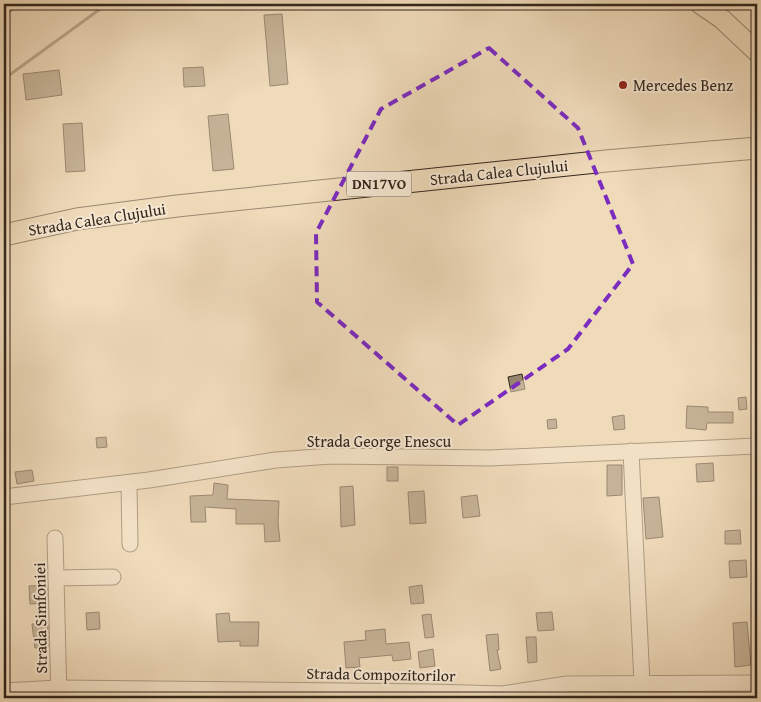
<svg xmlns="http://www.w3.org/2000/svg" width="761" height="702" font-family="'Gentium Book Plus',serif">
<rect width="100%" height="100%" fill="#efdaba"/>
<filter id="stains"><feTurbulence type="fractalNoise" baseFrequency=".004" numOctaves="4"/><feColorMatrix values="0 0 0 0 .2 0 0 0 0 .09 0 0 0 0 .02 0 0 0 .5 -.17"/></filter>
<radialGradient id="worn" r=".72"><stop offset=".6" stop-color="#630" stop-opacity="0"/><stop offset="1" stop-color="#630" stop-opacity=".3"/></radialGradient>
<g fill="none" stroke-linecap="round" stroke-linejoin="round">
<path stroke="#7d6d5a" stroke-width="3" d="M4,79L107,4"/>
</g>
<g fill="#95846e" stroke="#33261b">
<path d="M4,4H9L13,10L4,16Z"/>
<path d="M282,14L288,84L270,86L264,15Z"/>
<path d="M203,67L205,86L184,87L183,68Z"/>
<path d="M59,70L62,95L26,100L23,74Z"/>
<path d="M228,114L234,169L213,171L208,116Z"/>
<path d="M82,123L85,171L66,172L63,124Z"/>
<path d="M522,374L525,389L511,392L508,377Z"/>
<path d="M746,397L747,409L739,410L738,398Z"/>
<path d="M687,406L708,407V412H733V423H707L706,430L686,428Z"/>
<path d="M624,415L625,429L614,430L612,417Z"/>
<path d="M556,419L557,428L548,429L547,420Z"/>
<path d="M106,437L107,447L97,448L96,438Z"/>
<path d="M713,463L714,481L697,482L696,464Z"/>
<path d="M607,465H622V495L607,496Z"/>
<rect x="387" y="467" width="11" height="14"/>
<path d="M32,470L34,481L17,484L15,472Z"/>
<path d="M214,483L228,485L227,499L279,501L278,523L280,541L265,542L264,524H236V509L205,507L206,522H191L190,496L213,495Z"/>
<path d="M353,486L355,525L341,527L340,487Z"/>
<path d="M424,491L426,523L410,524L408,492Z"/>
<path d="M477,495L480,516L463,518L461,497Z"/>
<path d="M659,497L663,537L646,539L643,498Z"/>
<path d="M740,530L741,544H725V531Z"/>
<path d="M746,560L747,577L730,578L729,561Z"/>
<path d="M47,585V603L30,604L29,586Z"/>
<path d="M422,585L424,603L411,604L409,587Z"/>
<path d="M99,612L100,629L87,630L86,613Z"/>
<path d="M552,612L554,630L538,631L536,613Z"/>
<path d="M229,613L230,622H259L258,646H240V641L218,642L216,614Z"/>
<path d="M431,614L434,637L425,638L422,615Z"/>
<path d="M747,622L751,665L735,667L733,623Z"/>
<path d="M48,623V647L35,648L32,624Z"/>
<path d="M385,629L386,644L409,642L411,659L393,661L392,655L359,658L360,667L346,668L344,642L366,640L365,631Z"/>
<path d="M498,634L499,650H497L501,669L490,671L486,635Z"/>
<path d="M526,637H536L537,662L528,663Z"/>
<path d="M433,649L435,666L420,668L418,652Z"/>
</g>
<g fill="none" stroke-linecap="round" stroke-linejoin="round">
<g stroke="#625343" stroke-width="17">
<g id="minor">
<path d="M631,451L642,683"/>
<path d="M129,483L130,544"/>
<path d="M4,497L149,480L276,460L331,456L490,458L757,446"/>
<path d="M55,538L59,698"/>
<path d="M56,578L113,577"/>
<path d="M4,691L59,688L430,692L502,694L567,684L757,683"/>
</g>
</g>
<g stroke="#33261b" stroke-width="21">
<path id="major" d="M700,4L722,19L757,52"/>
</g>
<g stroke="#33261b" stroke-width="23">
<path id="highway" d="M4,235L77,219L177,206L606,161L757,148"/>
</g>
<use href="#minor" stroke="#f5e7d2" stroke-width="15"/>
<use href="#major" stroke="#efdaba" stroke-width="19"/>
<use href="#highway" stroke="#efdaba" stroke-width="21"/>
</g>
<path d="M0 0H761V702H0ZM489,48L578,128L633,264L568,349L458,425L317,302L316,233L381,109Z" fill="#efdaba" fill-opacity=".55" fill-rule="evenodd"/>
<path fill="none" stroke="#7b2cbf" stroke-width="4" stroke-dasharray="10 6" stroke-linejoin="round" d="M489,48L578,128L633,264L568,349L458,425L317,302L316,233L381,109Z"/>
<circle fill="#8f2418" stroke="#f5e7d2" stroke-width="2" cx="623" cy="85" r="5"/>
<g text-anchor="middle" stroke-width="4" stroke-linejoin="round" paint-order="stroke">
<rect fill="#f5e7d2" stroke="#6d6052" stroke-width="1" x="346.5" y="171.5" width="65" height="25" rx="4"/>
<g font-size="15" font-weight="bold" fill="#33261b">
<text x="379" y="189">DN17VO</text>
</g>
<g font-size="16" fill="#33261b" stroke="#f5e7d2" text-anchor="start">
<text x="633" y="91">Mercedes Benz</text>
</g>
<g font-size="16" fill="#33261b" stroke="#f5e7d2">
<text transform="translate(499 172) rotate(-6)" y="6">Strada Calea Clujului</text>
<text transform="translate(97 219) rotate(-9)" y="6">Strada Calea Clujului</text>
<text x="379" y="447">Strada George Enescu</text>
<text transform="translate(40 618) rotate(-91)" y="6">Strada Simfoniei</text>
<text transform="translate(381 674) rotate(1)" y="6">Strada Compozitorilor</text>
</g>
</g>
<rect width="761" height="702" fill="none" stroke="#efdaba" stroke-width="20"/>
<rect x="5" y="5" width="751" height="692" fill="none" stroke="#33261b" stroke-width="2.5"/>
<rect x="10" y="10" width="741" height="682" fill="none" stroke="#33261b"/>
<rect width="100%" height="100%" filter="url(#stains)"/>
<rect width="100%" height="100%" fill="url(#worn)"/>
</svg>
